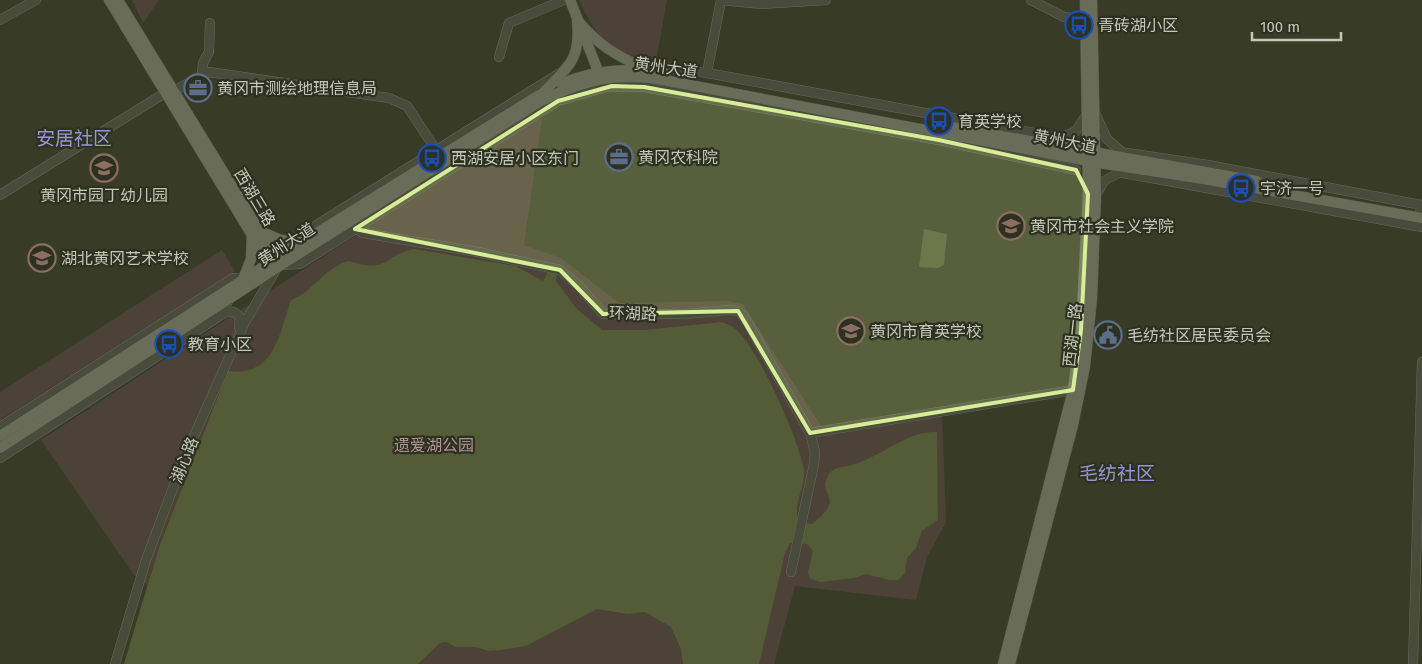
<svg xmlns="http://www.w3.org/2000/svg" width="1422" height="664" font-family="'Fira Sans','Noto Sans SC',sans-serif">
<rect width="100%" height="100%" fill="#383c27"/>
<g fill="#4d4237">
<path d="M132,0H159L143,23Z"/>
<path d="M579,0H667L656,61C612,53 597,40 579,0Z"/>
<path d="M542,119L524,245L561,258L619,303L727,301L743,304L827,435L942,415L946,522L927,557L916,600L795,586L774,664H124L147,585L134,575L41,440L532,121Z"/>
<path d="M222,250L235,271L0,420V392Z"/>
</g>
<g fill="#535b37">
<path d="M924,229L947,234L944,265L938,268L919,267Z"/>
<path d="M414,249L516,266L543,281L549,270L557,271L556,281L576,308L602,330H645L722,322C726,324 730,325 733,327C756,342 800,442 804,470C806,487 793,500 798,522L812,524C848,496 816,496 828,476C833,466 843,468 851,465C880,458 907,430 937,432L938,520L922,531L916,548L907,558L905,573L898,580H889L866,574L854,578L821,582L810,579L808,572L813,551L807,544L790,543L785,553L759,664H683L681,649L671,627L645,612L628,614L597,609L526,646L501,650L489,651L475,647H456L446,642L440,643L418,664H124L160,545L228,371C274,377 279,335 291,300C313,292 325,267 349,261C390,274 381,256 414,249Z"/>
</g>
<g fill="none" stroke-linecap="round" stroke-linejoin="round">
<g stroke="#666a59" stroke-width="10">
<g id="minor">
<path d="M1031,0L1064,17L1086,20"/>
<path d="M0,20L36,0"/>
<path d="M499,57L509,23L564,0"/>
<path d="M636,63L707,73L1062,138"/>
<path d="M707,73L721,0L761,4L826,0"/>
<path d="M202,74L203,63L209,52L210,23"/>
<path d="M174,91L209,72L389,98L407,106L436,150"/>
<path d="M1096,115L1107,139L1124,154"/>
<path d="M1058,139L1076,131L1087,114"/>
<path d="M1120,152L1208,165L1422,205"/>
<path d="M1118,172L1422,227"/>
<path d="M0,195L165,93"/>
<path d="M1096,195L1104,181L1122,171"/>
<path d="M1420,212L1422,211"/>
<path d="M352,226L363,233L478,252L560,270L579,286L603,314H685L730,310L738,311L744,316L810,433L815,452L814,464L791,572"/>
<path d="M302,242L307,231L560,73"/>
<path d="M281,265L300,264L558,101L607,87H644L939,140L1076,170"/>
<path d="M221,315C229,311 235,309 240,318L239,328"/>
<path d="M0,427L233,278L243,279"/>
<path d="M810,433L1073,390"/>
<path d="M0,458L218,317L230,298"/>
<path d="M115,664L146,560L185,456L245,322L277,268"/>
<path d="M1413,664L1422,362"/>
</g>
</g>
<g stroke="#555847" stroke-width="11">
<g id="major">
<path d="M109,0L269,263L274,266"/>
<path d="M118,0L276,258V264"/>
<path d="M570,0L600,76"/>
<path d="M577,20C600,46 613,54 644,68"/>
<path d="M561,84C595,69 630,67 666,74"/>
<path d="M543,93C569,65 581,61 577,20"/>
<path d="M946,126L1257,181"/>
<path d="M260,231L281,240L302,242"/>
<path d="M243,279L251,259L252,235"/>
<path d="M0,436L302,242L539,95"/>
<path d="M0,448L281,265L541,101C582,81 613,73 658,79L1099,163L1203,179L1422,218"/>
<path d="M1003,664L1073,390L1081,330L1088,194L1085,0"/>
<path d="M1010,664L1073,425L1085,366L1092,298L1096,195L1092,0"/>
</g>
</g>
<use href="#minor" stroke="#494c3b" stroke-width="9"/>
<use href="#major" stroke="#686c59" stroke-width="10"/>
</g>
<path fill="#d8ed97" fill-opacity="0.2" stroke="#d8ed97" stroke-width="4" stroke-linejoin="round" d="M612,86L644,87L939,140L1076,170L1088,194L1081,330L1073,390L810,433L738,311L603,314L560,270L355,229L558,101Z"/>
<defs>
<g id="bus-ring" transform="scale(1.4375)"><circle r="9.5" fill="#2e3120" stroke="#1a4fb4" stroke-width="1.5"/><path d="M-5-6H5V4H4V6H2V4H-2V6H-4V4H-5ZM-3.5-4V0h7V-4ZM-3.5 1.2v1.5H-2V1.2ZM2 1.2v1.5H3.5V1.2Z" fill="#1a4fb4"/></g>
<g id="office-ring" transform="scale(1.4375)"><circle r="9.5" fill="#2e3120" stroke="#5c6f8a" stroke-width="1.5"/><path d="M-6-3h4V-5.5h4V-3h4V5H-6ZM-1-4.5V-3h2v-1.5ZM-6 0V1H6V0Z" fill="#5c6f8a"/></g>
<g id="school-ring" transform="scale(1.4375)"><circle r="9.5" fill="#2e3120" stroke="#8d6e63" stroke-width="1.5"/><path d="M0-5L7-2L0 1L-7-2ZM-4 1L0 2.5L4 1V4Q0 6-4 4Z" fill="#8d6e63"/></g>
<g id="university-ring" transform="scale(1.4375)"><circle r="9.5" fill="#2e3120" stroke="#8d6e63" stroke-width="1.5"/><path d="M0-5L7-2L0 1L-7-2ZM-4 1L0 2.5L4 1V4Q0 6-4 4Z" fill="#8d6e63"/></g>
<g id="civic-ring" transform="scale(1.4375)"><circle r="9.5" fill="#2e3120" stroke="#5c6f8a" stroke-width="1.5"/><path d="M-.6-6.5H3V-4.5H.6V-3L4-1V1h2V6H-6V1h2V-1L-.6-3ZM-1.2 2.5V6h2.4V2.5Z" fill="#5c6f8a"/></g>
</defs>
<g fill-rule="evenodd">
<use href="#bus-ring" x="1079" y="25"/>
<use href="#office-ring" x="198" y="88"/>
<use href="#bus-ring" x="939" y="121"/>
<use href="#office-ring" x="619" y="157"/>
<use href="#bus-ring" x="432" y="158"/>
<use href="#school-ring" x="104" y="168"/>
<use href="#bus-ring" x="1241" y="188"/>
<use href="#university-ring" x="1011" y="226"/>
<use href="#school-ring" x="42" y="258"/>
<use href="#school-ring" x="851" y="331"/>
<use href="#civic-ring" x="1108" y="335"/>
<use href="#bus-ring" x="169" y="344"/>
</g>
<g text-anchor="middle" stroke-width="4.5" stroke-linejoin="round" paint-order="stroke">
<g font-size="16" fill="#c3c7b7" stroke="#2e3120" text-anchor="start">
<text x="1098" y="31">青砖湖小区</text>
<text x="217" y="94">黄冈市测绘地理信息局</text>
<text x="958" y="127">育英学校</text>
<text x="638" y="163">黄冈农科院</text>
<text x="451" y="164">西湖安居小区东门</text>
<text x="1260" y="194">宇济一号</text>
<text x="104" y="201" text-anchor="middle">黄冈市园丁幼儿园</text>
<text x="1030" y="232">黄冈市社会主义学院</text>
<text x="61" y="264">湖北黄冈艺术学校</text>
<text x="870" y="337">黄冈市育英学校</text>
<text x="1127" y="341">毛纺社区居民委员会</text>
<text x="188" y="350">教育小区</text>
</g>
<g font-size="16" fill="#c3c7b7" stroke="#2e3120">
<text transform="translate(666 67) rotate(8)" y="6">黄州大道</text>
<text transform="translate(1065 141) rotate(11)" y="6">黄州大道</text>
<text transform="translate(255 197) rotate(59)" y="6">西湖三路</text>
<text transform="translate(286 244) rotate(-33)" y="6">黄州大道</text>
<text transform="translate(633 313) rotate(2)" y="6">环湖路</text>
<text transform="translate(1072 335) rotate(-84)" y="6">西湖一路</text>
<text transform="translate(184 460) rotate(-68)" y="6">湖心路</text>
</g>
<g font-size="16" fill="#b09498" stroke="#2e3120">
<text x="434" y="451">遗爱湖公园</text>
</g>
<g font-size="19" fill="#9894d6" stroke="#2e3120">
<text x="74" y="145">安居社区</text>
<text x="1117" y="480">毛纺社区</text>
</g>
</g>
<path d="M1252 32v8h89v-8" fill="none" stroke="#c3c7b7" stroke-width="2.5"/>
<text x="1260" y="32" font-size="15" fill="#c3c7b7" stroke="#2e3120" stroke-width="4" paint-order="stroke">100 m</text>
</svg>
